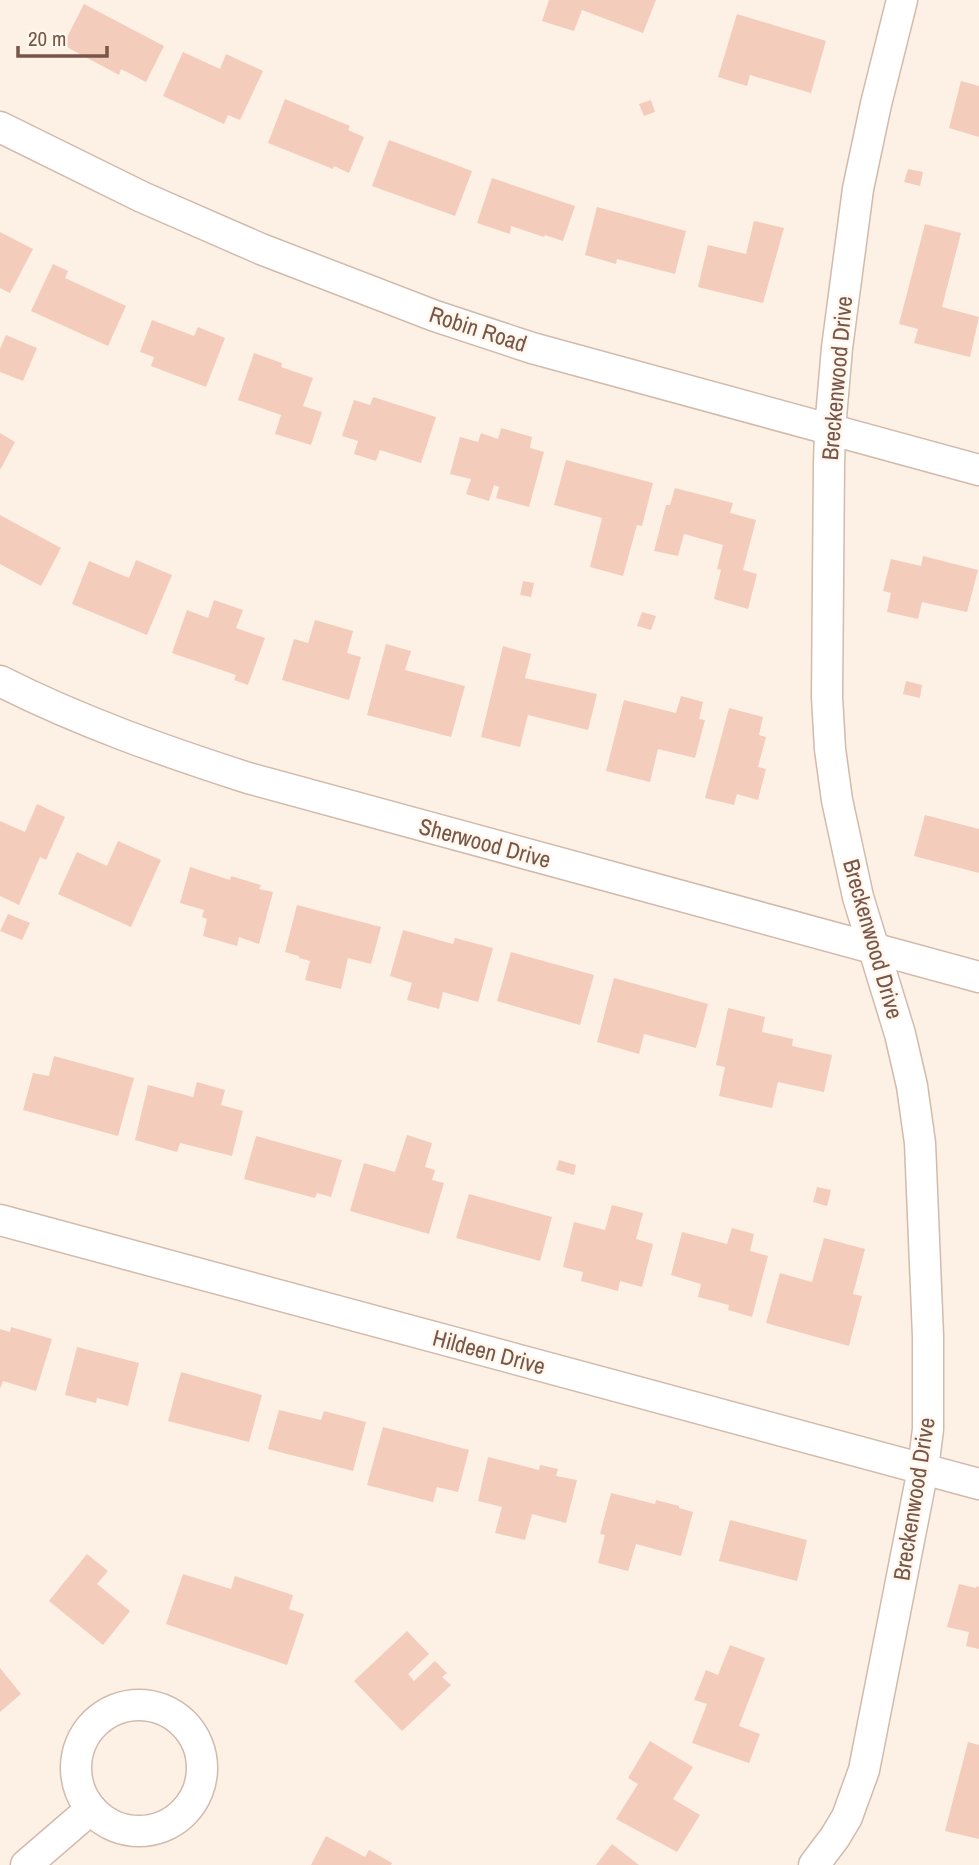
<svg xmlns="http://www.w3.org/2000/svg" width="979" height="1865" font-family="'Archivo Narrow',sans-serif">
<rect width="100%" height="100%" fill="#fdf1e5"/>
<g fill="#f4ccbb">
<path d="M549,0H656L643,33L582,10L574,31L542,21Z"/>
<path d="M84,4L164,46L146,82L121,69L119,75L63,45Z"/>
<path d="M737,14L826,41L811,93L750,75L747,86L718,77Z"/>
<path d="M183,52L220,69L226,54L263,71L240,120L228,115L224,124L163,96Z"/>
<path d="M961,81L979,86V137L949,128Z"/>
<path d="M285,99L350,126L348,130L364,137L349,173L334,166L333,169L268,143Z"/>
<path d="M651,100L655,112L644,116L639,104Z"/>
<path d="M389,140L472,171L455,216L372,186Z"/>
<path d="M908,169L923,172L920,186L904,182Z"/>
<path d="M492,178L575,206L563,241L545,235L544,237L511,226L510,234L477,223Z"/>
<path d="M597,207L686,231L675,274L617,259L616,264L585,255Z"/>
<path d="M754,221L784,228L763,303L698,287L708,245L746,254Z"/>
<path d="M925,224L961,233L942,307L979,317L970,357L914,343L918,329L899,324Z"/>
<path d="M0,232L33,249L10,293L0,288Z"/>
<path d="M53,264L68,271L65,278L126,306L108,346L31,311Z"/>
<path d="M152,320L194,336L198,327L225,338L206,387L151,366L154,357L140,352Z"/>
<path d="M6,335L37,348L23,381L0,372V349Z"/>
<path d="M254,353L282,363L281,367L313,378L303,406L322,412L311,445L275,434L281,415L238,400Z"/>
<path d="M373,397L436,417L421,463L380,450L376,461L354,454L358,441L342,436L354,400L370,405Z"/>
<path d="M501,428L532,437L530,448L544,452L529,507L496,498L499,487L494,485L489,501L466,494L471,479L450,474L460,437L478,442L481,433L498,439Z"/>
<path d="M0,433L15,442L0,470Z"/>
<path d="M566,460L653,483L642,526L637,525L623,576L590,567L602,518L554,505Z"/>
<path d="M675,488L733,503L730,513L756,520L743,570L757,574L748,609L714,599L721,570L717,569L723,545L684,534L678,556L654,551L666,505H670Z"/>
<path d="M0,515L61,548L41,586L0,564Z"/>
<path d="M923,556L978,570L967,612L922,602L918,619L887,612L891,593L883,591L891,559L921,566Z"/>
<path d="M136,560L172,575L147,635L72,604L89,561L129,578Z"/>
<path d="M523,581L534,583L531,597L520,595Z"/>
<path d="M214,600L243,610L236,628L265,638L248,685L234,680L236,675L172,653L187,610L208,618Z"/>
<path d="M642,612L656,616L651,630L637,626Z"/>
<path d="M315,620L353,631L347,653L361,657L349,700L282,680L294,639L308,643Z"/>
<path d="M386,644L411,651L405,670L465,686L451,737L367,715Z"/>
<path d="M503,646L531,654L525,678L597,694L588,730L528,715L520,747L481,737Z"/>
<path d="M906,681L922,685L920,698L903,694Z"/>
<path d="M681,696L703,702L699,719L705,720L695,758L658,749L650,782L606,771L624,700L676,713Z"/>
<path d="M729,708L763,717L759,735L766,737L758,767L766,769L758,800L737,794L734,805L705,798Z"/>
<path d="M37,804L65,817L46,860L40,857L19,905L0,896V821L25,832Z"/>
<path d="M925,815L979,829V873L914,856Z"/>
<path d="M118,841L161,860L131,927L58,894L77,852L107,866Z"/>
<path d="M190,867L230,880L231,876L261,885L259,889L273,892L259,944L239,937L237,946L203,936L207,919L202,917L204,910L180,903Z"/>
<path d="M297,905L381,927L371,964L348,958L341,989L305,980L310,961L299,958V956L285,952Z"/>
<path d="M8,914L30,923L22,940L0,931Z"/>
<path d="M403,930L453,944L455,938L493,948L478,1002L443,992L439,1009L407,1000L412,983L390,976Z"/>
<path d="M511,952L594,975L580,1025L497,1001Z"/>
<path d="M614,978L708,1004L696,1048L644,1034L639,1054L597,1042Z"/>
<path d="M728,1008L765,1017L762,1032L793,1039L792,1046L832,1055L824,1092L778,1082L772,1108L719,1096L725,1067L716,1065Z"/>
<path d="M54,1056L134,1078L118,1136L23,1110L33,1073L49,1076Z"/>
<path d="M197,1082L225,1090L221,1105L243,1111L232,1156L180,1143L177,1152L135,1140L148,1085L193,1097Z"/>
<path d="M407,1135L432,1143L425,1167L435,1170L432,1180L444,1183L429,1234L350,1211L364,1163L395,1172Z"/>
<path d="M256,1136L342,1160L331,1197L317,1193L315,1198L244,1179Z"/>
<path d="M559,1160L576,1165L574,1175L556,1170Z"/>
<path d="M817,1187L831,1190L827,1206L813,1202Z"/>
<path d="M469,1194L552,1217L540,1261L456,1238Z"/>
<path d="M612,1205L643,1213L636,1239L653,1244L642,1287L620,1281L618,1291L581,1281L583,1272L563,1267L574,1222L605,1230Z"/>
<path d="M732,1228L754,1234L750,1251L768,1256L752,1317L728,1310L729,1305L698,1297L701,1284L671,1275L682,1232L727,1244Z"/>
<path d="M824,1238L865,1249L853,1294L862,1296L849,1346L766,1323L780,1273L812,1282Z"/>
<path d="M11,1327L52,1339L36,1391L3,1381L0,1389V1329L10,1332Z"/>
<path d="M77,1347L139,1363L128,1406L97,1398L96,1403L65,1395Z"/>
<path d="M181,1372L262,1395L249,1442L168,1421Z"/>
<path d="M279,1410L321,1420L324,1411L366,1422L353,1471L268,1449Z"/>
<path d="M383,1427L469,1450L458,1492L437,1487L433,1502L367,1485Z"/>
<path d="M488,1457L539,1470L540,1465L558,1469L556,1476L577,1480L566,1523L532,1514L525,1540L495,1533L502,1507L478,1501Z"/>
<path d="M611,1493L655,1504L656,1500L679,1506V1508L693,1512L681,1556L636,1544L628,1571L598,1563L605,1535L600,1534Z"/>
<path d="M730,1520L807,1540L797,1581L719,1561Z"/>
<path d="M87,1554L108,1571L97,1584L130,1611L103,1645L49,1601Z"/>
<path d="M183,1574L231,1589L235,1576L293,1595L289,1609L304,1614L287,1665L166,1624Z"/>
<path d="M959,1584L976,1588L977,1586L979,1587V1649L966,1646L969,1632L947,1627Z"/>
<path d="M407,1631L429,1654L408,1674L414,1681L435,1661L447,1673L442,1677L451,1685L402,1731L354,1681Z"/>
<path d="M730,1645L765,1658L739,1726L760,1734L749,1763L692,1743L707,1704L694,1700L706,1670L718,1675Z"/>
<path d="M0,1668L21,1694L0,1712Z"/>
<path d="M650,1741L693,1767L673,1799L700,1815L677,1852L616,1819L638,1784L628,1778Z"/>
<path d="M968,1742L979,1745V1839L945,1831Z"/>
<path d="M326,1836L365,1857L369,1850L392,1863L391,1865H311Z"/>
<path d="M612,1844L639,1865H596Z"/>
</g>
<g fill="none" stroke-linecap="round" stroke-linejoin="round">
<g stroke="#d2baad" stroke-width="33">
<g id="minor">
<path d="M0,127L142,197L261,249L435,316L532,348L979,470"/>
<path d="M0,681C79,721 164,751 248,778L979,977"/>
<path d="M0,1220L979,1484"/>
<circle cx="139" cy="1768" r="63"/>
<path d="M26,1865L91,1809"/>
<path d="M814,1865L835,1837L847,1817L864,1770L923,1469L928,1429V1336L920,1143L912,1086L900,1034L858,897L837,800L830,749L827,697L829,465L830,429L837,348L858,189L876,104L902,0"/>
</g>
</g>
<use href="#minor" stroke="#fff" stroke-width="30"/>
</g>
<g text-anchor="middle" stroke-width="5" stroke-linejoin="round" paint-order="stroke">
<g font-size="23" fill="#785549" stroke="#fff6ec">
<text transform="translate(478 329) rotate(18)" y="8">Robin Road</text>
<text transform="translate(837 378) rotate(-85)" y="8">Breckenwood Drive</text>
<text transform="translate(485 843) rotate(15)" y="8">Sherwood Drive</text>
<text transform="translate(873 939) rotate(74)" y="8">Breckenwood Drive</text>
<text transform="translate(489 1352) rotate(15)" y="8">Hildeen Drive</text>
<text transform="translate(914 1499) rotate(-81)" y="8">Breckenwood Drive</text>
</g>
</g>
<path d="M18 46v10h89v-10" fill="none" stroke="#785549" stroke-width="3.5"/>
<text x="28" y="46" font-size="21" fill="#785549" stroke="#fff6ec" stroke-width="5" paint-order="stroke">20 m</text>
</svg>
